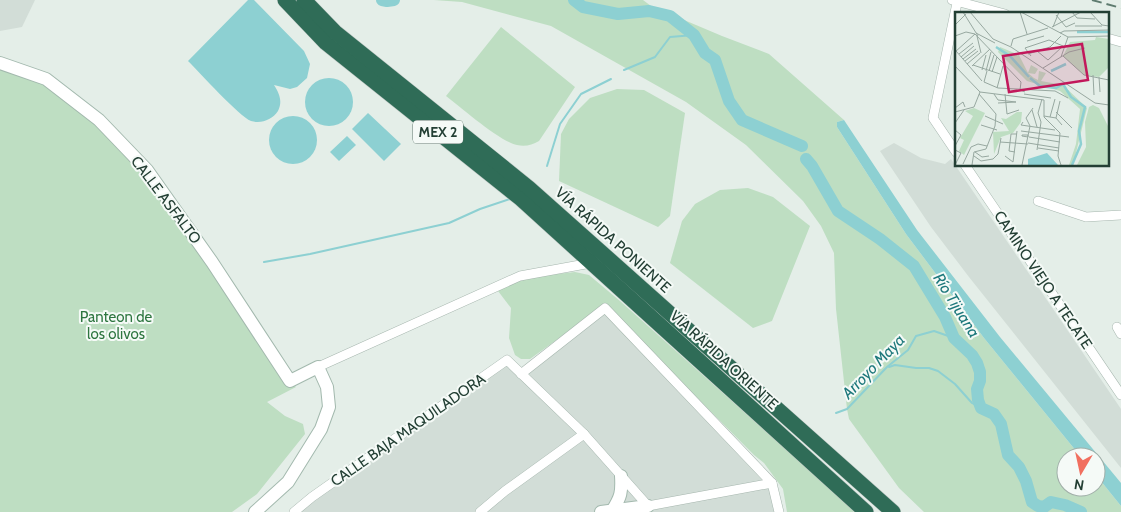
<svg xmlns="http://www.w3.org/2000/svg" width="1121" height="512" font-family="Cabin,sans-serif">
<rect width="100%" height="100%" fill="#e4eee8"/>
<g fill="#d2ddd7">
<path d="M0,0H35L22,27L0,31Z"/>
<path d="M894,143L921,158L945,164L951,159L1121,409V468L969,277L931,227L880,151Z"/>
<path d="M605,308L772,483L779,512H294L507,360L520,374Z"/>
</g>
<g fill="#bedec2">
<path d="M434,0H643L651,6L722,36L769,54L844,120L837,122V127L906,234L984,338L1081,457H1066V487H1096V475L1121,506V512H924L899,488L849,419L847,409L836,309L834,253L821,226L803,201L746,145L686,102L551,26L462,2Z"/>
<path d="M501,27L575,87L539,141C532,145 525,147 517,145C499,141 462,108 446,96Z"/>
<path d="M0,63L46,79L147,170L290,381L296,387L267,402L285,416L303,424L305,434L257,494L232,512H0Z"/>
<path d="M617,89L644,90L685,113L670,216L658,227L559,181L561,134L569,119L590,98Z"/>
<path d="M748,188L773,197L810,226L772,321L753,328L670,263L682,221L695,204L720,190Z"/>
<path d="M575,272L589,275L620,301L856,512H787L783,489L764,463L754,455L605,305L530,359H521L515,355L509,338L511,308L498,291L521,278Z"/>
</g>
<g fill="#8dd0d2">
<path d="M248,0H254L304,51L310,64L307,78L297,87L290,89L274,85C279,93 283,101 278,111C272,120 261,124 251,121C239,116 200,73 188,61Z"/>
<circle cx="329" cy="102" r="24"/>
<path d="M368,113L401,144L384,161L352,129Z"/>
<circle cx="293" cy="140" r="24"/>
<path d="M844,120L917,230L1000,337L1121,483V506L1096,475V457H1081L984,338L906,234L837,127V122Z"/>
<path d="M347,136L356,145L339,161L330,152Z"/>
</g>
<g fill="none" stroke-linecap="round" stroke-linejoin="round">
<g stroke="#8dd0d2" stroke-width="2">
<path d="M624,70L655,57L670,37L694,35"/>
<path d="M547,166L560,124L581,94L611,79"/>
<path d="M264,262L310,254L449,223L480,209L510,199"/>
<path d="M889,367L895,365L916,368H929L938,371L955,384L972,403L981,408"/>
<path d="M836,413L847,409L887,367L908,350L916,336L934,331L954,338"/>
</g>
<g stroke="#8dd0d2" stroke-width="12">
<path d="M382,0L387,1L394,0"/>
<path d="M574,0L583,7L618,14L649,11L670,16L694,35L705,53L715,60L729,101L742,120L802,146"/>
<path d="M806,159L812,166L838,211L880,239L914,266L945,317L954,338L972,355L977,363L980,372V381L977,389L978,400L981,408L994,414L1001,424L1008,455L1019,467L1026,481L1032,502L1038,506L1044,507L1051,502L1065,505L1081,512"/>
</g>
<g stroke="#a6b6ae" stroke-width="10">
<g id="street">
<path d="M952,0L1005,14"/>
<path d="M955,0L957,3L933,118L956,152"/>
<path d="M1107,38L1121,42"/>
<path d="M965,165L1121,395"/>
<path d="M1038,201L1086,217L1121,215"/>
<path d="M1117,327L1121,334"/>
<path d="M318,367L520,276L591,263"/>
<path d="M521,374L605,308L772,483L779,512"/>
<path d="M294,512L312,497L507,360L584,434L648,506L772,483"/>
<path d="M480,512L505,491L584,434"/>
</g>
</g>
<g stroke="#a3b9ae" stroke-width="14">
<g id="secondary">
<path d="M0,63L46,79L99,120L147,170L212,262L290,381L318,367L327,387L329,407L321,429L288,482L255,512"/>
<path d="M612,511C621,497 622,492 621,476"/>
<path d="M601,512L648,506"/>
</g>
</g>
<g stroke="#c1c9c6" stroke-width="16">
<g id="highway">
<path d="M285,0L326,43L521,199L866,512"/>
<path d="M304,0L335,32L529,188L893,512"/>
</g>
</g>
<use href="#street" stroke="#fff" stroke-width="9"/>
<use href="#secondary" stroke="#fff" stroke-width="12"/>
<use href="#highway" stroke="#2f6c57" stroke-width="15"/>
<path stroke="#5e7b6f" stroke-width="2" stroke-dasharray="10 5" stroke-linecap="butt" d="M1092,0L1121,8"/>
</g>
<g text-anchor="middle" stroke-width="4" stroke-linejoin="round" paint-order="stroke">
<rect fill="#f5faf7" stroke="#62776e" stroke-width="1" x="413" y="120.5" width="50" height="23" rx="4"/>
<g font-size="14" font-weight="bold" fill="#233f34">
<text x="438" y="137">MEX 2</text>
</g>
<g font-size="15" fill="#233f34" stroke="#f5faf7">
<text transform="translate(166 200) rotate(53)" y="5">CALLE ASFALTO</text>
<text transform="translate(613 240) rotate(42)" y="5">VÍA RÁPIDA PONIENTE</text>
<text transform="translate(1043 280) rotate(56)" y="5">CAMINO VIEJO A TECATE</text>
<text transform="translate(724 360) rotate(42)" y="5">VÍA RÁPIDA ORIENTE</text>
<text transform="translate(408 430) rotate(-35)" y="5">CALLE BAJA MAQUILADORA</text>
</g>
<g font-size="15" fill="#2e7640" stroke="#f5faf7">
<text x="116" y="322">Panteon de<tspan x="116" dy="17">los olivos</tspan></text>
</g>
<g font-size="16" font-style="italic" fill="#1d787b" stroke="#f5faf7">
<text transform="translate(957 305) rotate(58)" y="6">Río Tijuana</text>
<text transform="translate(873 366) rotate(-46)" y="6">Arroyo Maya</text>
</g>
</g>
<g transform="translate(955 12)">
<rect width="154" height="154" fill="#e4eee8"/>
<path d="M141,25L154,27V55L144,65L129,63L108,44L115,30L140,28ZM45,35L64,43L73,61L76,53L83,57L80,62L73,61L79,66L83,68L84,59L91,61L86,69L108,73L132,96L118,153H114L121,132L125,97L105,79L72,69L43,40ZM138,93L144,96L154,116V153H122L131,135L130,110L134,95ZM19,96L30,101L9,143L4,139L9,128L5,126L18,104L10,99ZM62,100H67L66,110L58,121L46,125L39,142L38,120L54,119L46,106L51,107Z" fill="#bedec2"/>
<path d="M92,141L103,153H73V147Z" fill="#8dd0d2"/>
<path fill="none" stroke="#8dd0d2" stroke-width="2.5" d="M122,20H154M41,35L55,44L74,65M96,59L111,52M75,66L85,74L101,76L108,72L116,85L130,95L124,119L126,132L117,153"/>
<path fill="none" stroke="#97a8a0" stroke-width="1" d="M8,0L23,24M15,0L38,27L56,35L140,91L154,93M65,0L72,22M66,0L113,25M117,0L122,6L140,7M135,0L147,13L154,14M101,3L111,15L120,11M0,13L11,2M120,14H147M97,15L126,0M98,15L104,0M21,21L40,31M105,21L109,19L154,18M0,24L11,20L20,22L66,70L65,78L70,80M22,24L26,41M113,25L154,24M72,29L89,24M56,34L58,27L93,16M1,39L27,69M0,40L20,22M4,42L18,31M73,42L95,35L106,24M76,44L70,36L94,28L108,34L93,48L82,39M108,44L129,63L154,68M6,45L19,34M106,45L113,25M8,47L21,37M10,49L23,39M12,52L25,41M18,53L45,62M0,54L25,80L89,88V105L105,121L103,144L106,153M17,54L35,37M88,56L114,40L130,36M27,58L31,43M31,59L36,40M32,59L29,70L43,76L100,79L113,86M34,59L39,43M37,60L42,45M138,63L139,83M144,65L145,80M42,76L48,54M39,82L43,88L61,90M50,82L52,102L64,98M69,82L96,86M43,91L61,90M0,96L8,90L10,95M77,98L82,115M0,100L19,95L25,80M101,100L117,116M30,104L48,112M89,104L101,106L107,113M95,105L100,87M101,106L105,89M68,110L66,113L100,118M0,111L9,98M26,113L42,118M0,118L6,123L0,134M66,119L114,125M67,123H73V125L67,124ZM74,125L105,130M45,130L73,132M73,131L104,136M83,136L104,139M0,138L6,141L0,153M82,138L86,110L83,101L87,87M20,140L27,145L34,144M60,140L54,139L56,122H62M19,144L26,149L38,147L43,142L46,126M50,144L58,150L62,119M8,152L16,135L23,132L32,134M17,153L19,140L31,137L40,114L41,102L24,82M67,153L75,114L71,106L78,96"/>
<path fill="#c2185b" fill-opacity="0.15" stroke="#c2185b" stroke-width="2.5" d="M127,32L133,68L54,80L48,44Z"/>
<rect width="154" height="154" fill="none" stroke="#233f34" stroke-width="2.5"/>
</g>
<g transform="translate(1081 472) rotate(189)"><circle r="24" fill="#f5faf7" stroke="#a1afa9"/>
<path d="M0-4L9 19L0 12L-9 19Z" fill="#f16f5f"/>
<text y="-8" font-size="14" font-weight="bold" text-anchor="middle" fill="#233f34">N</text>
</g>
</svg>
